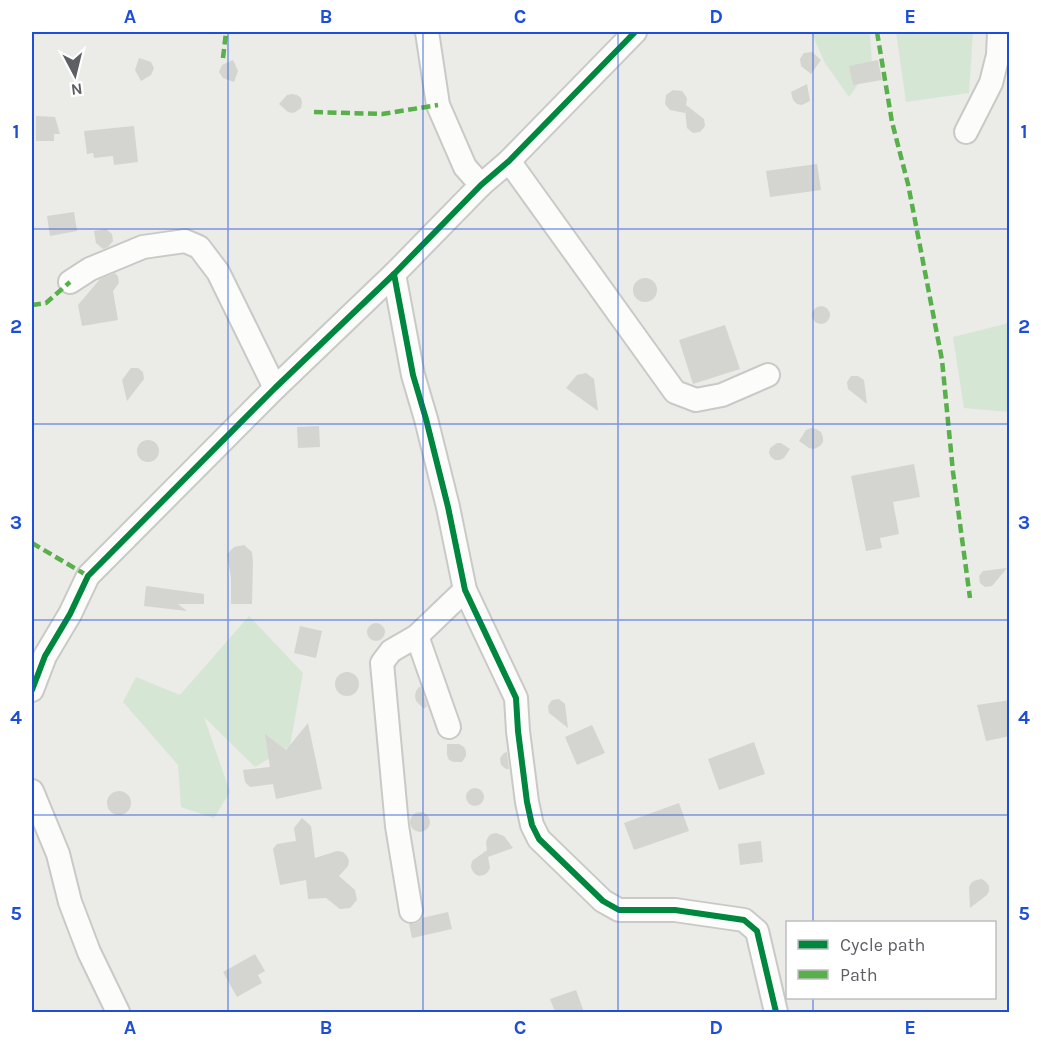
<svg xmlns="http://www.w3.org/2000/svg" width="1041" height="1044" font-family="Karla,sans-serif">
<rect width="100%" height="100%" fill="#ebebe7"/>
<g fill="#d6e6d5">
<path d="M811,32H870L872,64L849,97L825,63Z"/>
<path d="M896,32H973L969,93L906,102Z"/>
<path d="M1009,323V412L964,408L953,337Z"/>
<path d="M249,616L303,673L290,746L255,767L204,717L230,792L214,818L181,807L178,765L123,702L136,677L180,695Z"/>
</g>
<g fill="#d4d4d0">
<path d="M812,52L821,60L811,74L801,66L800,59L804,53Z"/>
<path d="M139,58L151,62L154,68L151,75L141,81L135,70Z"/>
<path d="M233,60L238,71L234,82L223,78L219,72L222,65Z"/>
<path d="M878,60L882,80L853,85L849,66Z"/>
<path d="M807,84L810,101L802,105L797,104L793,100L791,92Z"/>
<path d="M673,90L682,91L687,98L686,105L704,119L705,126L700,132L693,133L687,128L685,109V113L670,110L665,104L666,95Z"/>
<path d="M292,94L297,95L301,98L302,103L301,108L297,111L293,113L288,112L279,104L287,95Z"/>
<path d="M36,116L55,117L60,134H54V141H36Z"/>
<path d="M134,126L138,162L114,165L113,156L94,158L93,153L87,154L84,131Z"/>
<path d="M817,164L821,190L770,197L766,171Z"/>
<path d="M74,212L77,231L50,236L47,216Z"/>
<path d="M106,229L112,234L113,241L108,247L103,249L96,243L94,231Z"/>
<path d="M115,273L118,276L119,283L113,291L118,320L82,326L78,305L100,279Z"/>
<circle cx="645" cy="290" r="12"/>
<circle cx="821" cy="315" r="9"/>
<path d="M725,325L740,369L693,384L679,340Z"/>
<path d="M131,368H138L143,372L144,379L127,401L122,380Z"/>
<path d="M586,373L594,379L598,411L566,388L577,375Z"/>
<path d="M851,376H858L864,380L867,404L848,389L847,382Z"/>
<path d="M319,426L320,447L298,448L297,427Z"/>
<path d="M811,428L816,429L821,432L823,437V442L820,446L814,449L809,448L799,441L806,430Z"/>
<circle cx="148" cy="451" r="11"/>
<path d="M777,443H781L790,449L784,458L780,460H775L771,457L769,453L770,448Z"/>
<path d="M914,464L920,497L893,502L899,534L880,538L882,548L866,551L851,476Z"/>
<path d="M244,545L252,552L253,562L252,604H231V578L227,554L234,547Z"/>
<path d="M1007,568L992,586L985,587L980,583L979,576L983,571Z"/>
<path d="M146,586L204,594V604H178L187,611L144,606Z"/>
<circle cx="376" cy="632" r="9"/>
<path d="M300,626L322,631L316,658L294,653Z"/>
<circle cx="347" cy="684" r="12"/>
<path d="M419,687H421L427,706L424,709L416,701L415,696L416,691Z"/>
<path d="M559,699L565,704L568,728L549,713L548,706L552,700Z"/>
<path d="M1010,700V736L986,741L977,705Z"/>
<path d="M308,723L322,789L276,799L273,784L250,787L245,782L243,770L270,767L265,734L286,750Z"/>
<path d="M592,725L605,753L577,765L565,737Z"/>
<path d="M754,742L765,774L719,790L708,759Z"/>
<path d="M447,744H459L464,747L466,751V756L462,762H454L449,760L447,755Z"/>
<path d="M507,752L509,769H506L501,765L500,758L504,753Z"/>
<circle cx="475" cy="797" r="9"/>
<circle cx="119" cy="803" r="12"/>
<path d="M679,803L689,831L634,850L624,823Z"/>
<circle cx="420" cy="822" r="10"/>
<path d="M302,818L311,826L315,858L337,851L343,852L347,856L349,861L348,866L339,876L355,890L357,900L350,908L340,909L326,898L308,899L306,880L280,885L273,849L277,844L296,841L294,828Z"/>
<path d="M496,833L504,836L513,848L488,857L490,868L488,872L484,875L479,876L475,874L472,870L471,866L472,861L487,850L486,842L488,837L491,834Z"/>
<path d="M761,841L763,862L740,865L738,844Z"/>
<path d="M982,879L986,882L989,886V891L987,895L970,908L969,887L972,882L976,880Z"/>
<path d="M448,912L452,929L412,938L409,924H414L419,922L422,918Z"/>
<path d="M255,954L265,971L258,975L262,983L237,997L223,972Z"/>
<path d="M576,990L584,1012H555L550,999Z"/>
</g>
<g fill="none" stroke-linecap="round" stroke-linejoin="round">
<g stroke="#c9c9c8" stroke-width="26">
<g id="minor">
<path d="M427,32L438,105L465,167L481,185"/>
<path d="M966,132L991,83L998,55L999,32"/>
<path d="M509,161L675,392L696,400L722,395L768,375"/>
<path d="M394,274L413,375L426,419L448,507L465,590L516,698L518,731L527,802L532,825L539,839L603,901L619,910H675L744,920L757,931L776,1012"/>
<path d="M70,282L90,269L143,247L185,241L199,247L218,272L275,388"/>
<path d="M417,636L449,727"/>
<path d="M32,690L45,656L70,614L88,576L275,388L394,274L481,185L509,161L635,32"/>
<path d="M32,791L58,854L70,902L89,952L118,1012"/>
<path d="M411,911L397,826L382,663L391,651L417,636L465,590"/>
</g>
</g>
<use href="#minor" stroke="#fcfcfb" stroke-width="22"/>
<g stroke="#58b04a" stroke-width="4.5" stroke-dasharray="9 4.5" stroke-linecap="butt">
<path d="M877,32L892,122L908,184L942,360L953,472L970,598"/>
<path d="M223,58L226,32"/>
<path d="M314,112L382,114L438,105"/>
<path d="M32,305L46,303L70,282"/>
<path d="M32,543L88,576"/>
</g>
<g stroke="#fff" stroke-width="10">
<g id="cycleway">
<path d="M394,274L413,375L426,419L448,507L465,590L516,698L518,731L527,802L532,825L539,839L603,901L619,910H675L744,920L757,931L776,1012"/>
<path d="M32,690L45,656L70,614L88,576L275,388L394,274L481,185L509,161L635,32"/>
</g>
</g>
<use href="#cycleway" stroke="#00873e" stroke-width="6"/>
</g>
<path fill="none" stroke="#1d4ed8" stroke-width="1.5" stroke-opacity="0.55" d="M228,32V1012M423,32V1012M618,32V1012M813,32V922M32,229H1010M32,424H1010M32,620H1010M32,815H1010M813,998V1012"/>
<rect width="1041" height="1044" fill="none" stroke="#ffffff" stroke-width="66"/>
<rect x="786" y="921" width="210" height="78" fill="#ffffff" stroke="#bebfc1" stroke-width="1.5"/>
<rect x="798" y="940" width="30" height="9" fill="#00873e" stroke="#bebfc1" stroke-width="1.5"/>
<text x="840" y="951" font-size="18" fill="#5d5f64">Cycle path</text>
<rect x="798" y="970" width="30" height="9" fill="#58b04a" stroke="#bebfc1" stroke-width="1.5"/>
<text x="840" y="981" font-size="18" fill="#5d5f64">Path</text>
<g transform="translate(75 75) rotate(173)" stroke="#ffffff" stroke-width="4.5" paint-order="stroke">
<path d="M0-4.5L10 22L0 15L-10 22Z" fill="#5d5f64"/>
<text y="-9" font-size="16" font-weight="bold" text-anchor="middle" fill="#5d5f64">N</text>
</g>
<rect x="33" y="33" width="975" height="978" fill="none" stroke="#1d4ed8" stroke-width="2"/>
<g font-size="20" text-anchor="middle" font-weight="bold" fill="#1d4ed8">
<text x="130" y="23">A</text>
<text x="326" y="23">B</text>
<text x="520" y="23">C</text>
<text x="716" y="23">D</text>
<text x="910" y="23">E</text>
<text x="16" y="138">1</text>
<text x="1024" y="138">1</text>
<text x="16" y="333">2</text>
<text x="1024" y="333">2</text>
<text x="16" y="529">3</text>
<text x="1024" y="529">3</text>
<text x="16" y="724">4</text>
<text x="1024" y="724">4</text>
<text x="16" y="920">5</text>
<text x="1024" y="920">5</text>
<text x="130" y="1034">A</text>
<text x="326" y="1034">B</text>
<text x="520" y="1034">C</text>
<text x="716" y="1034">D</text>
<text x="910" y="1034">E</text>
</g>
</svg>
